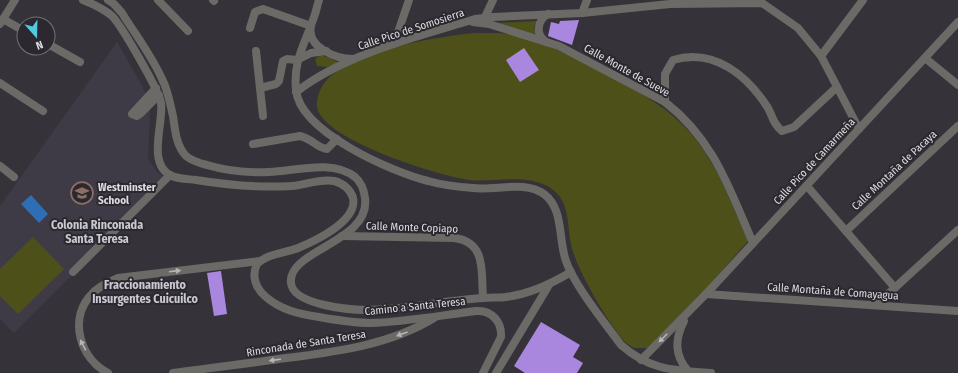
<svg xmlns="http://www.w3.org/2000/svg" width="958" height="373" font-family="'Fira Sans Condensed',sans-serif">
<rect width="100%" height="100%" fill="#353339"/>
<path fill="#3e3b47" d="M117,42L145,91L150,111L148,159L156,171L167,180L14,333L0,319V206Z"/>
<g fill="#4d5119">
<path d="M537,21L534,27L536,35L495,23Z"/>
<path d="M476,33C490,33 505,32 519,36C549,44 575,58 602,72C637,91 673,109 697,141C720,171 733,208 748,241L704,291L648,348H634L626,343C609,325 581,276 573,252C566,230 572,203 552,189C528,172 496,183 469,180C440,176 319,139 317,106C316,93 325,79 336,72C374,48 432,37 476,33Z"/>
<path d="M321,55L324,56L340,63L327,67L317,66L315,59Z"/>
<path d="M33,237L64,269L18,314L0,296V269Z"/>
</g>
<path fill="#2e6eb4" d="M31,195L48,214L39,223L21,204Z"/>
<g fill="#aa87de">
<path d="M579,20L572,45L548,36L551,22L559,24L560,21Z"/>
<path d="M524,48L539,70L520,82L506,60Z"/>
<path d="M221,271L227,314L214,316L207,273Z"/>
<path d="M541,322L580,345L573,357L583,363L577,373H525L514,366Z"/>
</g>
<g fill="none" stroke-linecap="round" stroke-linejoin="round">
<g stroke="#6c6a67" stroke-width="8">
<path d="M83,0C93,4 104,9 112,16C121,25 159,90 161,103C164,123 146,165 172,176C179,179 188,179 196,180C227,185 260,188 292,186C305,185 321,178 334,181C343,183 351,190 353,198C358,221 315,241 298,248C285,253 266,254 257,264C251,276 256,289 266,297C281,310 299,314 319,317C336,320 353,323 370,323C406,322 442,315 476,311C492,310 502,322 501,337L483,373"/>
<path d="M108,0L114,4L122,13C135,34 152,56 162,79C168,90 170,104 173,116C175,129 176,146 186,156C192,161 199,163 207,165C227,171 248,173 269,172C296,171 332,159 355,177C361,182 364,190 365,198C371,242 287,250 291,283C293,305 350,310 367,310C406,310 445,300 483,298C491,297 499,298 506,297C530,294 551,284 571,272"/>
<path d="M158,0L188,31"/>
<path d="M213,0L214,1"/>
<path d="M319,0C317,6 316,12 314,17C305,44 293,60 296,90C300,132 392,172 428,181C442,185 458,187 473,188C495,191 525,180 544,194C564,209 558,239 566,261C574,285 605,323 621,345C651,371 674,370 711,373"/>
<path d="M582,13L587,0"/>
<path d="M485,17L493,0"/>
<path d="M3,19L24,31"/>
<path d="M473,22L489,24L559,46L665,102C714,140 729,188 753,243"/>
<path d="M0,24L15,0"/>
<path d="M250,28L255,12L263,9L311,26C306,47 336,59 353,59"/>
<path d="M546,42C535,34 537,21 548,14"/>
<path d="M48,44L80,62"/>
<path d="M394,44L409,0"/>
<path d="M256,51L263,116"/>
<path d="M821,56L863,0"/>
<path d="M925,58L958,85"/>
<path d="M0,83L43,111"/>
<path d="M156,88L132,114L137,116L140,114L159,95"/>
<path d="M260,88L276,84L279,81L283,61L287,59L297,60L311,53L326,51"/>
<path d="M296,92C345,54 416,37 475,19L493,17L582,13L670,4L762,3L798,28L821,56L859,129"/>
<path d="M665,102V74L673,60C714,48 747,75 768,108C773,117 773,124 782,131L794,127L837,87"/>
<path d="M253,144L300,136C311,138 317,148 327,149L337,139"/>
<path d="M0,166L14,177"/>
<path d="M807,186L895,288"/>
<path d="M846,231L958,126"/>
<path d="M342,236L454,238C487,242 481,272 483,298"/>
<path d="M73,272L170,175"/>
<path d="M706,294L958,311"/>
<path d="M876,305L958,230"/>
<path d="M684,321C675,339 674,355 688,371"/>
<path d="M641,360L706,294L958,22"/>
<path d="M108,373C81,359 69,322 89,297C97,287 107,283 118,278L260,261"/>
<path d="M173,373C209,368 244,364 279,359C333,352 388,346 434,318"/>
<path d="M496,373L549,285"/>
</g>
</g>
<defs><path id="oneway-solid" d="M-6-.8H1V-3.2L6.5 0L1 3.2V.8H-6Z"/></defs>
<g fill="#b5b4b6">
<use href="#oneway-solid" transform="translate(175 271) rotate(-7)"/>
<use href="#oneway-solid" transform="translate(402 334) rotate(160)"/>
<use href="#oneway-solid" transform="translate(663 338) rotate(135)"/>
<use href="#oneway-solid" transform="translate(83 345) rotate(-117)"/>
<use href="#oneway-solid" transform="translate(275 360) rotate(173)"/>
</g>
<defs>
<g id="school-ring" transform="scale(1.15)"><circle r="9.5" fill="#2b292f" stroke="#8d6e63" stroke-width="1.5"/><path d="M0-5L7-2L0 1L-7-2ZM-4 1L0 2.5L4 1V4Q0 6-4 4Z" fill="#8d6e63"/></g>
</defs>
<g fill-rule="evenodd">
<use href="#school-ring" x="82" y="193"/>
</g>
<g text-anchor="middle" stroke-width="4" stroke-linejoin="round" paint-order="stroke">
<g font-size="11" fill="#dddce0" stroke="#2b292f">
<text transform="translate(411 29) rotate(-18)" y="4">Calle Pico de Somosierra</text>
<text transform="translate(627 70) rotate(29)" y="4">Calle Monte de Sueve</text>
<text transform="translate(814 161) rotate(-47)" y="4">Calle Pico de Camarmeña</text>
<text transform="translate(894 170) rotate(-43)" y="4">Calle Montaña de Pacaya</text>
<text transform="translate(412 227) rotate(2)" y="4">Calle Monte Copiapo</text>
<text transform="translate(833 291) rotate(4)" y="4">Calle Montaña de Comayagua</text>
<text transform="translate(415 306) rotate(-6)" y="4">Camino a Santa Teresa</text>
<text transform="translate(306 343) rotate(-9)" y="4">Rinconada de Santa Teresa</text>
</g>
<g font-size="11" font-weight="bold" fill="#dddce0" stroke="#2b292f" text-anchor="start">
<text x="98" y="191">Westminster<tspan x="98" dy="13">School</tspan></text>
</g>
<g font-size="12" font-weight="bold" fill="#cac8d0" stroke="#2b292f">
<text x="97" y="229">Colonia Rinconada<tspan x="97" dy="14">Santa Teresa</tspan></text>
<text x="145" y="289">Fraccionamiento<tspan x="145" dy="14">Insurgentes Cuicuilco</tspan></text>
</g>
</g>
<g transform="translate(36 36) rotate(160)"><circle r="19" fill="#2b292f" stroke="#727176"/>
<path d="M0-3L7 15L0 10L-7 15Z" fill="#54cade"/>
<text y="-6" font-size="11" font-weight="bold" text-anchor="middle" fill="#dddce0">N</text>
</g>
</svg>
